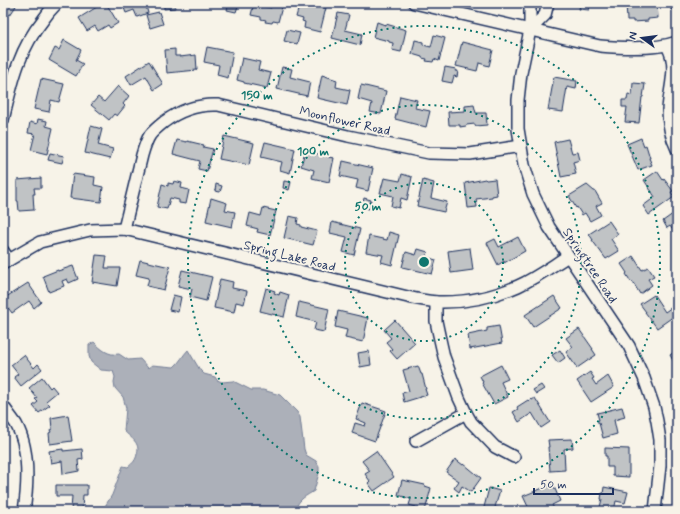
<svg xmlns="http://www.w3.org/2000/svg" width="680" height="514" font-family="Mynerve,sans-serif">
<rect width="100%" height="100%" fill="#f7f3e8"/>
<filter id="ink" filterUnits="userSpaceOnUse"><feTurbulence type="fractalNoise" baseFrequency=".025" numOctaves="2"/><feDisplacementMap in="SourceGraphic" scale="8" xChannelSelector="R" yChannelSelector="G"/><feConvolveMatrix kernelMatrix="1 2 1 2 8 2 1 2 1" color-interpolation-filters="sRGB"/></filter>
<g filter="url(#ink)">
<path fill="#acb0b9" stroke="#727c95" d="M94,342C101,349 108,356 119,354L128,360L140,359L148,368L152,365L174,367C180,362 183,355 188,350L200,370L204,374L215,377L217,380L222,382L233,381L251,390H263L280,395L297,412L300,417L304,449L306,455L316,461L319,466V473L314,491C306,496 299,499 296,508L298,511H102L112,495L123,466L128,467C133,463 136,460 137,454C141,443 131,438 124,431L126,408L123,397L115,388L114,382L115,377L113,371L101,370L91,362L89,356V345Z"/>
<g fill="#c0c3c5" stroke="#1b2f5e">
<path d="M3,3H11L16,6L10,15L3,10Z"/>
<path d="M106,3L118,23L110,28L108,25L98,31L95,26L87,31L79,18L100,5V6Z"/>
<path d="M122,3H151V4L146,6L148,13L137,17L134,10L126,13Z"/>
<path d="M164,3H186L175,4V8L164,9Z"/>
<path d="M228,3H239L236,12L227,10L229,3Z"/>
<path d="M254,3H263L262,6L271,8L272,3H283L278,22L273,21L272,23L265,22L266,20L261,19V17L251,15Z"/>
<path d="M300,3H304L326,8L320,32L304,28L305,22L302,21L303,19L296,17Z"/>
<path d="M579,3H595V5H590L589,10L579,9L580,4Z"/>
<path d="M626,3H637V4L657,3L658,18L648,19V21L633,22V20H627Z"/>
<path d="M669,3H677V8L671,10Z"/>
<path d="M159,12L163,24L150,28L146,15Z"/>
<path d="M338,13L349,15L345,30L362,34L360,45L332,38Z"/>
<path d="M377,22L385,25L386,24L406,30L401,52L392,50L393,43L389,42V41L373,37Z"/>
<path d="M287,30L300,33L297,44L284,41Z"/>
<path d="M434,35L445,38L439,61L434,59L433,62L426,61L427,59L422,58V57L412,54L415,40L423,42V45L431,47Z"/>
<path d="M64,40L81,50L76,60L83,64L76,76L49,60L55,48L59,50Z"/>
<path d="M462,42L493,50L489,66L479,63L477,71L456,66Z"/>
<path d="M207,47L233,52L228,78L217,75L219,65L204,62Z"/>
<path d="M175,49V56H180V57L196,55L197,70L167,73L165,50Z"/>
<path d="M242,58L260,62L258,70L271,73L267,88L244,83V82L237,80Z"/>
<path d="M149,61L163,84L154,90L146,76L131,85L126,76Z"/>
<path d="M282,67L292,69L290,77L310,82L307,96L277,89Z"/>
<path d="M445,67L456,69L455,71H458L457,77L454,76L452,83L442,81Z"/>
<path d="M322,75L337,80L336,87L350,90L347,105L317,98Z"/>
<path d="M554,77L577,81L576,89L567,87L563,112L548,110Z"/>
<path d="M41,79L64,84L59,102L51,100L49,112L34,109Z"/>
<path d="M633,83L645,84L643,97H642L639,123L625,122L627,107H622V100H627L628,94L632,95Z"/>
<path d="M361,85L386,91L381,114L370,112L372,103L358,99Z"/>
<path d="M118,86L129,96L123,104L125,106L117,116L114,114L109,120L91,105L98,97L104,102Z"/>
<path d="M400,96L417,100L415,108L430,111L426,127L395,119Z"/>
<path d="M474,105L476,113H486L487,125L475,126V124L466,125V126L460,127V125H449L448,112L465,111V106Z"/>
<path d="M38,119L47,121L46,126L53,128L47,154L31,150L35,134L28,133L30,122L37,124Z"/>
<path d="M91,126L102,129L98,145L113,149L110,159L85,153Z"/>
<path d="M224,136L254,143L249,165L219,159Z"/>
<path d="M641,138L644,146L646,145L650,158H649L652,165L638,170L627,144Z"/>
<path d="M568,139L572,153L578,152L580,160L573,162L576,174L561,177L554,142Z"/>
<path d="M177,140L187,142V141L204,145L203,147L213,149L207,171L198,169L200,161L173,154Z"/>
<path d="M265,142L295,149L290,173L280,170L282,162L261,157Z"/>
<path d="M305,151L329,156L328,157L334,158L329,182L312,178L314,170L301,166Z"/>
<path d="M50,153L64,156L62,163L48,160Z"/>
<path d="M343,161L373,168L368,191L356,188L358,180L340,176Z"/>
<path d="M657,171L663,180L664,179L673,191L671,192L674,197L649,215L643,206L655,197L644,180Z"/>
<path d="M73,174L95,177L94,185L103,187L101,202L70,198Z"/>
<path d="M402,174L412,177L407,200L401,198L399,208L391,206L393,196L380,193L384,178L400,181Z"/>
<path d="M41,178V188H34L35,194H33L34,210L19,211L18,201H17V180Z"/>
<path d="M485,179L486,180L495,179L497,195L492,196V197L476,199L477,207L468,208L465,183Z"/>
<path d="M423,180L434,183L431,198L447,202L444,212L417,206Z"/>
<path d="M174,181L182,183L181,188L189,190L186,204L179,203V200L170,198L167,209L157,207L162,184L168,186V183L173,184Z"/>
<path d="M284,181L291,182L289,190L283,188Z"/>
<path d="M216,184L222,186L220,192L215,191Z"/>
<path d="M587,185L594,191H595L602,203L596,206L601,215L590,221L585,213L582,215L577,207L576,208L569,196Z"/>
<path d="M211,198L227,203L225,210L235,212L232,227L206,221Z"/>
<path d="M364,198L371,200L369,209L362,207Z"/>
<path d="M263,208L276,211L270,235L257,232L258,229L247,226L250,213L261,216Z"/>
<path d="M677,211V235H676L670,226L667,228L663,221Z"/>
<path d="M289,216L298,218L297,224L301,225V227L317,231L313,245L284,238Z"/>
<path d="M609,221L618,234L611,239L619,251L606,259L592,240H593L589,234Z"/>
<path d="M332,222L360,229L354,255L343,252L347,237L330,233Z"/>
<path d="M389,232L399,235L392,265L381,262L383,255L366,252L369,236L387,240Z"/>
<path d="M518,237L525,251L504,263V261L498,265L487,243L495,239L499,247Z"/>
<path d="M470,248L473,270L451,273L448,251Z"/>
<path d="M418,249L428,252L426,257L436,260L432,274L402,267L406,252L416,255Z"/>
<path d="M96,255L107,256L105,268H120L117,286L92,282Z"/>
<path d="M633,256L642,270L648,267L654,276L648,279L652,285L640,294L632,281L631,282L626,274L627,273L621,264Z"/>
<path d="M140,260L170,267L164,290L147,286L149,278L136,275Z"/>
<path d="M73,266L78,279L69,283L67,279L62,281L64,286L49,292L43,276L58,270V271Z"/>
<path d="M182,270L212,277L206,301L190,297L192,289L178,286Z"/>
<path d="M220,279L233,282L232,288L247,291L244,304L236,302L234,312L214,308Z"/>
<path d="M28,283L41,302L34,308L29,301L12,313L3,301V299Z"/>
<path d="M266,288L275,291L274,293L279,295L280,292L289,295L284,317L260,311Z"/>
<path d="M173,295L181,297L178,312L169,310Z"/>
<path d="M654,295L665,312L672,307L677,314L657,328L645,312H646L640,304Z"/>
<path d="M554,296L562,308L533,327L525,315Z"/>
<path d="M299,302L329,309L324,332L314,330L316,322L296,317Z"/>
<path d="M338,311L368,318L363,342L345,338L347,330L335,327Z"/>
<path d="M395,320L415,343L397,359L390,351L392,349L386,342L391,338L384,330Z"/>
<path d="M499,326L502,343L470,349L468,335L487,331V328Z"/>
<path d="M579,329L593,349H592L596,355L577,368L566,352L573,347L566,338Z"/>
<path d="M560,350L565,358L558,363L552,355Z"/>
<path d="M677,350V363L675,364L670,355Z"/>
<path d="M369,351L371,365L360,367L358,353Z"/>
<path d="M24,355L34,368L38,364L42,369L21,386L14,377L18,374L11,365Z"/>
<path d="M501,365L508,379L501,382L508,397L494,404L482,383L483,382L480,376Z"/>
<path d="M418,366L421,374H422L426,389H425L427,395L404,402L402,393L409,391L403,370Z"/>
<path d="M590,372L594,378L592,379L596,385L608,376L614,387L591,402L577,381Z"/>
<path d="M42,377L50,388L52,386L57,392L46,401L50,405L39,413L33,406L38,402L35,399L37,398L29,388Z"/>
<path d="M541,385L544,389L536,394L533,390Z"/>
<path d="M535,398L550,422L541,428L532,413L519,422L513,412L518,409L517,407L528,400L529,401L531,399L532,400Z"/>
<path d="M362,403L386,411L375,441L352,433L355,423L365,426L366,423L356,419Z"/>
<path d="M622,407L625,417L614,420L617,434L603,438L599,423H598V420H599L597,413Z"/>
<path d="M68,415L72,441L50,444L49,433L51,432L50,430L52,429L51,418Z"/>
<path d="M572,439L573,448L564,449L565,470L550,471L548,447H549L548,440Z"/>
<path d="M605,448L629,449V477L613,476V467H607V456H605Z"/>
<path d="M63,449V451L82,449L83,459L78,460L79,471L63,474L62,461L51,463L49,451Z"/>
<path d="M376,451L394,477L374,491L368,483L370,481L365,474L370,471L362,461Z"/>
<path d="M455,459L463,465L464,464L481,478L471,492L462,486L459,492L454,488L459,481L446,472Z"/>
<path d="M402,480L425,485V486L431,488L425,511L416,508V507L409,505L411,499L398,495Z"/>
<path d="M553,484L560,501L552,505L555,510L545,511L544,508L537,511H530L523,496Z"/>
<path d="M56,485H87V495H83L82,511H71L72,496H56Z"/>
<path d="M604,487L628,492L625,503L616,501L614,511H599L602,499H601L602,493L603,494Z"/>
<path d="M489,488L500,491L495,507L507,511H483Z"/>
</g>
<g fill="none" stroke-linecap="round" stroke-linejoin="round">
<g stroke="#1b2f5e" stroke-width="14">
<g id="street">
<path d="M414,3L600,46C623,48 655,50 677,42"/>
<path d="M531,3L530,8V30L521,73L518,100V129L524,165L533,194L549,227L629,346L644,378L654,407L657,421L660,440V466L655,511"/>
<path d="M530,30L545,15L548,3"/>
<path d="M667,46C679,65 669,89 668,110C668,124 671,137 677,149"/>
<path d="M3,120C12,83 18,51 43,20C47,14 52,8 57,3"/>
<path d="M124,229L142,155C144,148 146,141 150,135C154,130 159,126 164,122C180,110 197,104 218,105L348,136L429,153L470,154L521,146"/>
<path d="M3,251L9,260"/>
<path d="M3,264L9,260L40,242L90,230L124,229L412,298C421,300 429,301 437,302C465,303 493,297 518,286C536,278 552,266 568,256"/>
<path d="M436,302V321L439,335L444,357L459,398L466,413L471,422L495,447L514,457"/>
<path d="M3,406C7,412 12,418 16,424C30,449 28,484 24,511"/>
<path d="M416,441L466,413"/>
</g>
</g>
<use href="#street" stroke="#f7f3e8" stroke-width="11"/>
</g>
</g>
<g fill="none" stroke="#0f766e" stroke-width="2" stroke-dasharray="2 4">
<circle cx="424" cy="262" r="79"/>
<circle cx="424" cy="262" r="157"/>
<circle cx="424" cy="262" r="236"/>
</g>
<g text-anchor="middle" stroke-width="4" stroke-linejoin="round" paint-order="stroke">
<g font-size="13" fill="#1b2f5e" stroke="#f7f3e8">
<text transform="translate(345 120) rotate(13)" y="5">Moonflower Road</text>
<text transform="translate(290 255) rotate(14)" y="5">Spring Lake Road</text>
<text transform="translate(591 265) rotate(56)" y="5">Springtree Road</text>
</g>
</g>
<circle cx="424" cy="262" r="6" fill="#0f766e" stroke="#f7f3e8" stroke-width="2"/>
<g font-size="12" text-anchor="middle" font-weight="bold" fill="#0f766e" stroke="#f7f3e8" stroke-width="4" stroke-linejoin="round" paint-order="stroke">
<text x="257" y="99">150 m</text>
<text x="313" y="155">100 m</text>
<text x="368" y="210">50 m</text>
</g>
<rect width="680" height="514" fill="none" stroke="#f7f3e8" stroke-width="16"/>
<rect x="8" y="8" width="664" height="498" fill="none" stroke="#1b2f5e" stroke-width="1.5" filter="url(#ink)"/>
<g transform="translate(642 38) rotate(284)" stroke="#f7f3e8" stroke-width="3" paint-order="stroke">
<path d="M0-3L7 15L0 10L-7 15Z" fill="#1b2f5e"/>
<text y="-6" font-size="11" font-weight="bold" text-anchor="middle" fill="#1b2f5e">N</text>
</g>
<path d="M534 488v6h79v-6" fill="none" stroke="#1b2f5e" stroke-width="2"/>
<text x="540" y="488" font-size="12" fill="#1b2f5e" stroke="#f7f3e8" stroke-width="3" paint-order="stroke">50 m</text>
</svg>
